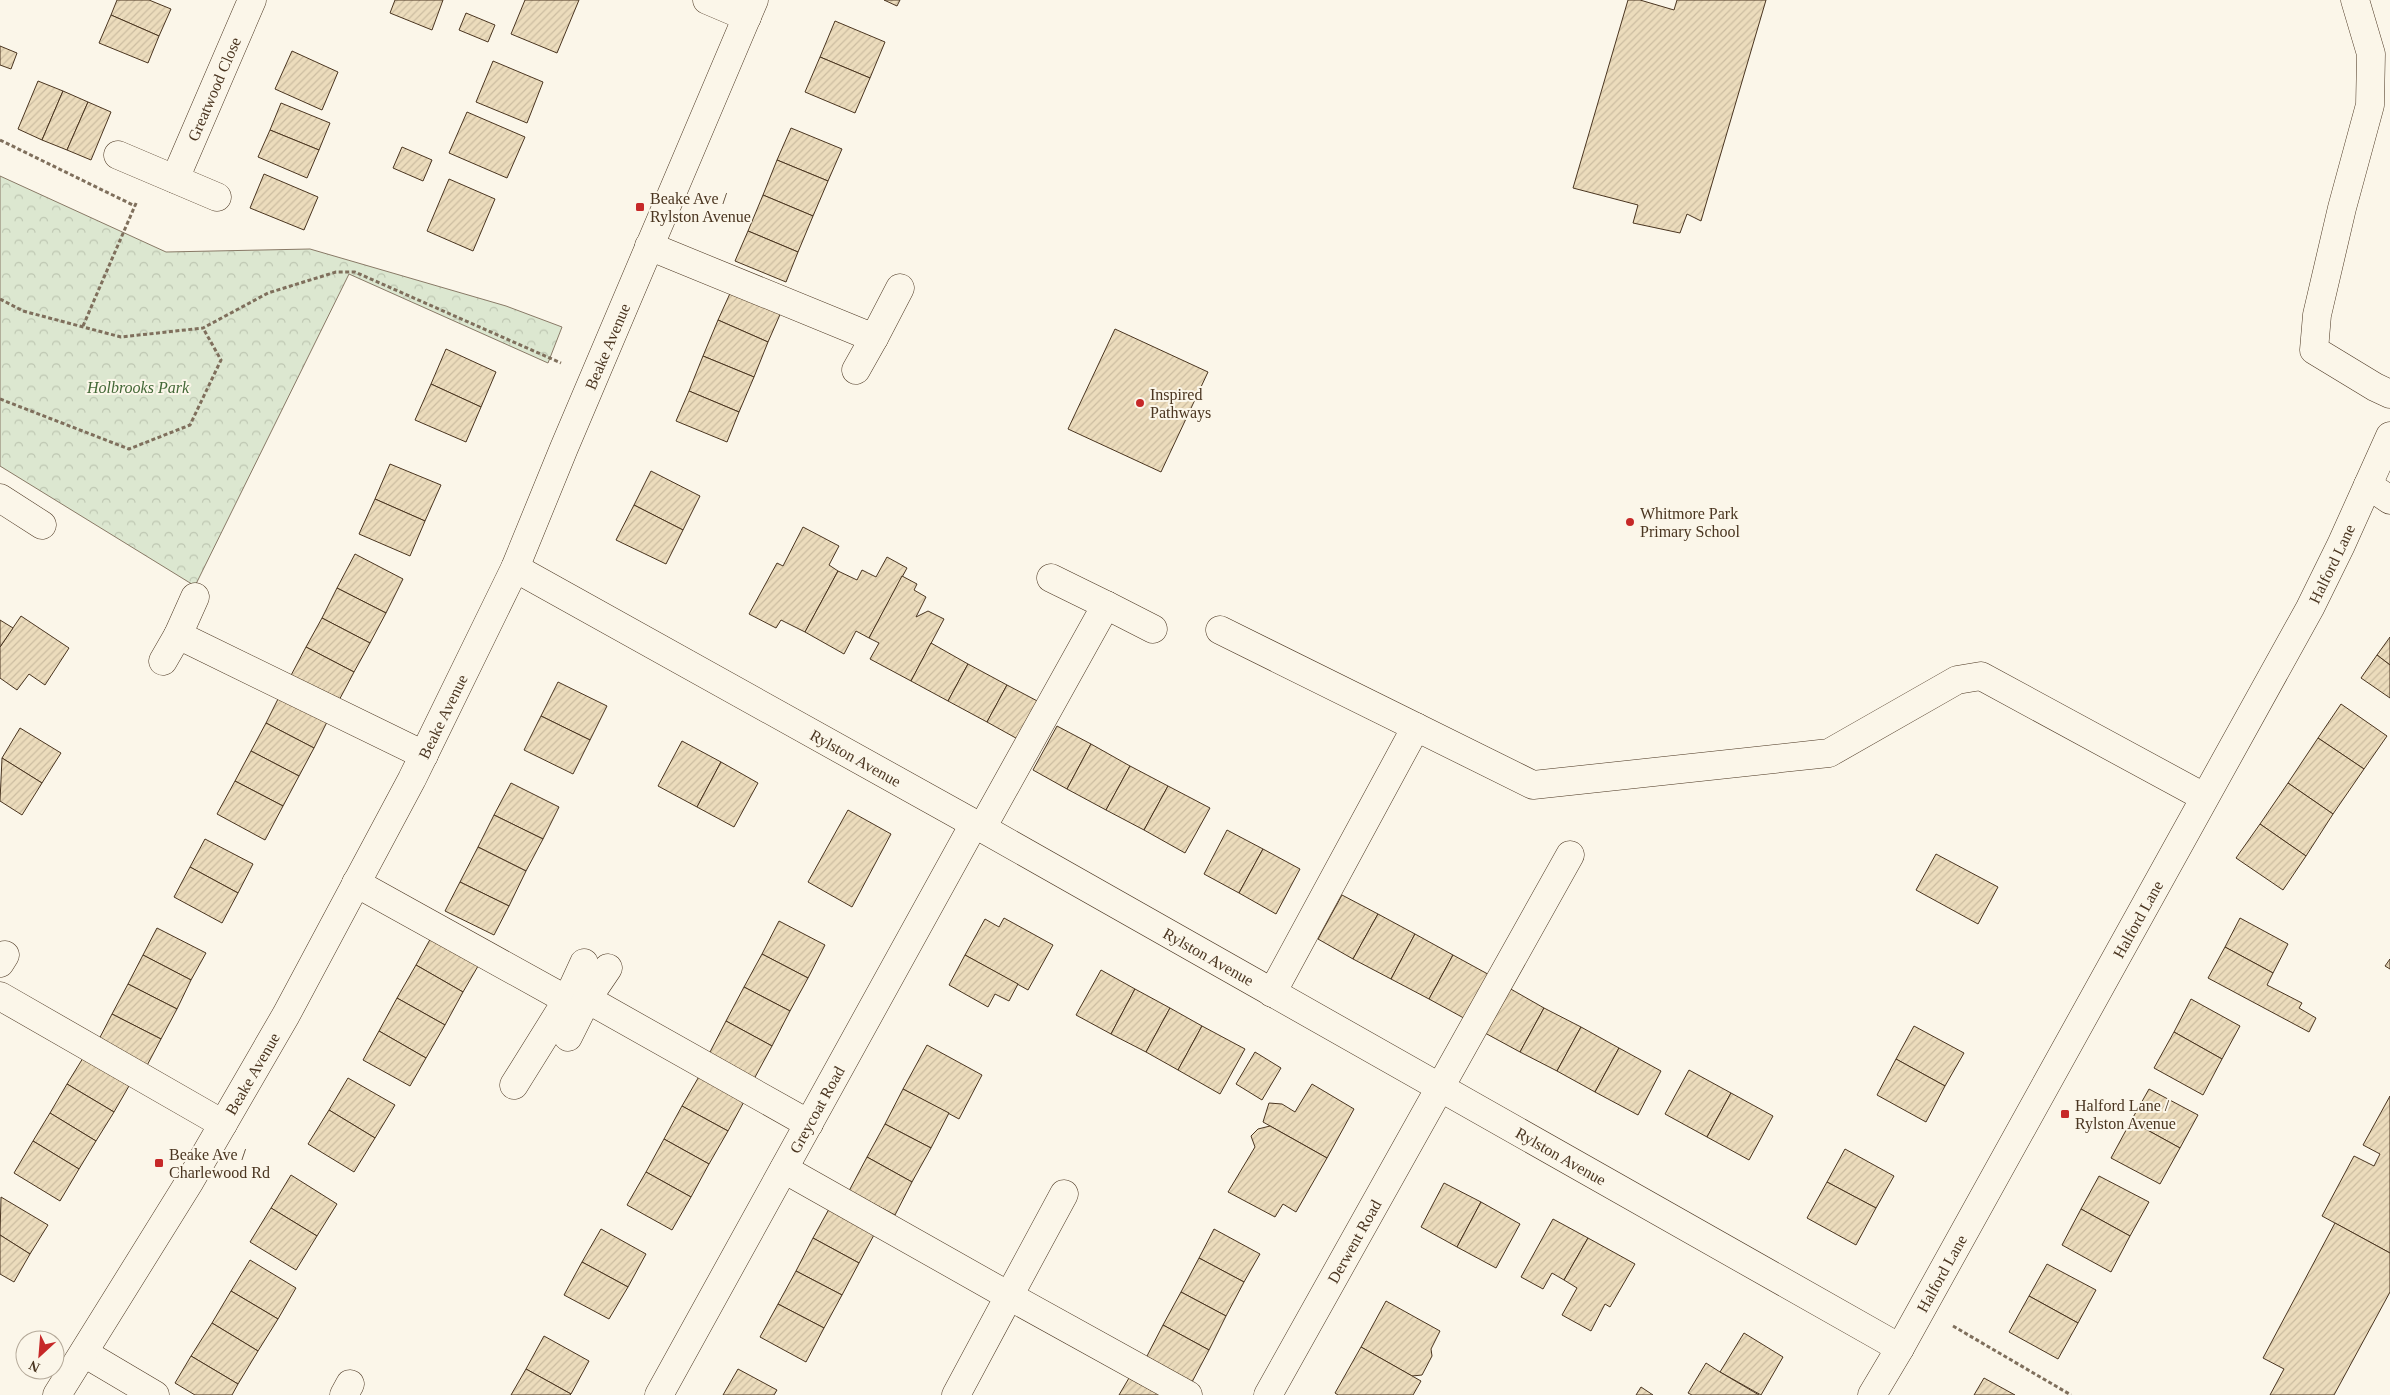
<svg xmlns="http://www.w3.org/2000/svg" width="2390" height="1395" font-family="'Times New Roman',serif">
<defs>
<pattern id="park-crowns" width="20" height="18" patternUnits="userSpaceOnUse" patternTransform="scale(1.25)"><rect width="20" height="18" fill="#dce7d0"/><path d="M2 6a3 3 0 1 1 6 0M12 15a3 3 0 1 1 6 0" fill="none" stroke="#bec7b2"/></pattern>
<pattern id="building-hatch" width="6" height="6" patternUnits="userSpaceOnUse" patternTransform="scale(1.25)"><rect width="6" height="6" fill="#ecdcbc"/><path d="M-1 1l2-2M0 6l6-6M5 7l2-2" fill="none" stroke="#ccbda1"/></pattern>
</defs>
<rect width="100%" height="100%" fill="#fbf6e9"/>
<path fill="url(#park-crowns)" stroke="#887966" d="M0,176L166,252L310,249L506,306L562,327L548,363L349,274L195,586L0,466Z"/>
<g fill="url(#building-hatch)" stroke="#4a3520">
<path d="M117,0H149L171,9L159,36L111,15Z"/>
<path d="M395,0H443L432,30L390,13Z"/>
<path d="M525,0H579L557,53L511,34Z"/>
<path d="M884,0H900L897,6Z"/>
<path d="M1628,0H1640L1674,10L1677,0H1766L1701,221L1687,214L1680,233L1633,223L1638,205L1573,188Z"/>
<path d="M466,13L495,25L488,42L459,30Z"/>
<path d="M111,15L159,36L148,63L99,43Z"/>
<path d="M835,21L885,42L870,78L820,57Z"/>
<path d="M0,46L17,53L11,69L0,65Z"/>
<path d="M292,51L338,72L322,110L275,89Z"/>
<path d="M820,57L870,78L855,113L805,92Z"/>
<path d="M493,61L543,82L527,123L476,102Z"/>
<path d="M38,81L63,91L42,140L18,129Z"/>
<path d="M63,91L88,102L67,150L42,140Z"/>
<path d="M88,102L111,112L91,160L67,150Z"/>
<path d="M281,103L330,123L319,150L270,130Z"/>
<path d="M467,112L525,137L507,178L449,153Z"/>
<path d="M791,128L842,149L828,181L777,160Z"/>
<path d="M270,130L319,150L307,178L258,157Z"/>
<path d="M402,147L432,160L423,181L393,168Z"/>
<path d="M777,160L828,181L813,216L763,195Z"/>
<path d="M264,174L318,197L304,230L250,208Z"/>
<path d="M449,179L495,199L473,251L427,231Z"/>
<path d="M763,195L813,216L798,252L748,231Z"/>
<path d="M748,231L798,252L786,282L735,261Z"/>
<path d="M732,289L782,310L768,342L718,320Z"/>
<path d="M718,320L768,342L754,377L703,356Z"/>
<path d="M1115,329L1208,372L1161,472L1068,429Z"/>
<path d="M446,349L496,372L481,407L431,384Z"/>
<path d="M703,356L754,377L739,412L689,391Z"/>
<path d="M431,384L481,407L466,442L415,420Z"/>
<path d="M689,391L739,412L727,442L676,421Z"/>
<path d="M390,464L441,485L425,521L375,499Z"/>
<path d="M651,471L700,496L683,530L634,505Z"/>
<path d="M375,499L425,521L410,556L359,534Z"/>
<path d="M634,505L683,530L666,564L616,540Z"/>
<path d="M803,527L839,546L829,565L838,571L805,632L781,620L776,628L749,614L777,563L783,566Z"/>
<path d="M355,554L403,579L386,613L337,588Z"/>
<path d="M887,557L907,568L869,638L856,631L844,654L805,632L838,571L857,580L862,570L876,577Z"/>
<path d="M902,576L917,584L914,590L926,597L916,617L928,611L944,619L911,681L870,659L879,643L869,638Z"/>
<path d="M337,588L386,613L370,643L322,618Z"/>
<path d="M21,616L69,648L45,685L29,674L17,690L0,678V647Z"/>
<path d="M322,618L370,643L354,672L306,647Z"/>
<path d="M0,620L13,628L0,647Z"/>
<path d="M2390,637V665L2377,655Z"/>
<path d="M931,643L968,664L948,701L911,681Z"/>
<path d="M306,647L354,672L336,706L288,681Z"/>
<path d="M2377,655L2390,665V698L2361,678Z"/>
<path d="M968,664L1007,685L987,722L948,701Z"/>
<path d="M558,682L607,706L590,740L541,716Z"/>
<path d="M1007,685L1043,704L1023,742L987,722Z"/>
<path d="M280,695L328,720L314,748L266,723Z"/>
<path d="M2341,704L2387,736L2364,769L2318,738Z"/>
<path d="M541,716L590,740L573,774L524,750Z"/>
<path d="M266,723L314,748L299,776L251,751Z"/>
<path d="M1057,726L1091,744L1067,789L1033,770Z"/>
<path d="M20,728L61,753L42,783L2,758Z"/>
<path d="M2318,738L2364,769L2333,814L2288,783Z"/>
<path d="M682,741L721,762L697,807L658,786Z"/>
<path d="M1091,744L1130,766L1106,810L1067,789Z"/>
<path d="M251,751L299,776L283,806L235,781Z"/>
<path d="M2,758L42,783L22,815L0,801Z"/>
<path d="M721,762L758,783L734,827L697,807Z"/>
<path d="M1130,766L1168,786L1144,830L1106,810Z"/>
<path d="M235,781L283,806L265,840L217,814Z"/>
<path d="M511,783L559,807L543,839L494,815Z"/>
<path d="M2288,783L2333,814L2306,856L2260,824Z"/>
<path d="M1168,786L1210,808L1185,853L1144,830Z"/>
<path d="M848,810L891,834L852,907L808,882Z"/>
<path d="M494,815L543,839L526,871L478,847Z"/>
<path d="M2260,824L2306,856L2283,890L2236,858Z"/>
<path d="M1227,830L1263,849L1239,893L1204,874Z"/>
<path d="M205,839L253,864L238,893L190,867Z"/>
<path d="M478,847L526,871L509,906L460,882Z"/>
<path d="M1263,849L1300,869L1276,914L1239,893Z"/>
<path d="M1936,854L1998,887L1978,924L1916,890Z"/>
<path d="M190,867L238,893L222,923L174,897Z"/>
<path d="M460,882L509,906L494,935L445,911Z"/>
<path d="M1342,895L1378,914L1353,959L1318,939Z"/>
<path d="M1378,914L1415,934L1391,979L1353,959Z"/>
<path d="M1004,918L1053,945L1028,990L965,955L985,919L999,927Z"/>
<path d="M2240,918L2288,944L2273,973L2225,947Z"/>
<path d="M779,921L825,945L808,978L762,954Z"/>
<path d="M157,928L206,953L191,980L143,955Z"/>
<path d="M433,934L481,961L463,992L416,965Z"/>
<path d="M1415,934L1453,955L1429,999L1391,979Z"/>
<path d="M2225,947L2273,973L2267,985L2302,1003L2299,1008L2316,1018L2309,1032L2208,978Z"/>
<path d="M762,954L808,978L790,1011L744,987Z"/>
<path d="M143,955L191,980L177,1009L128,984Z"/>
<path d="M965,955L1018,984L1009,1001L995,994L988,1007L949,985Z"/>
<path d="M1453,955L1495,978L1471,1022L1429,999Z"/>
<path d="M2390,959V969L2385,966Z"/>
<path d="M416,965L463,992L445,1025L397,998Z"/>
<path d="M1101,970L1135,989L1111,1034L1076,1015Z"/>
<path d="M128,984L177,1009L161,1039L112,1014Z"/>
<path d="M744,987L790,1011L772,1046L726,1021Z"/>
<path d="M1509,988L1544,1008L1520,1052L1485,1033Z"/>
<path d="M1135,989L1170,1008L1146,1052L1111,1034Z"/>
<path d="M397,998L445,1025L426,1058L379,1031Z"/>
<path d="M2191,999L2240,1026L2222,1059L2174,1032Z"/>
<path d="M1170,1008L1202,1026L1178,1070L1146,1052Z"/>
<path d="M1544,1008L1581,1027L1557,1071L1520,1052Z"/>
<path d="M112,1014L161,1039L143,1073L95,1047Z"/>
<path d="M726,1021L772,1046L754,1079L709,1054Z"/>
<path d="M1202,1026L1245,1049L1220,1094L1178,1070Z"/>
<path d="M1914,1026L1964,1053L1945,1086L1896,1059Z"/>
<path d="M1581,1027L1619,1048L1595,1092L1557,1071Z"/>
<path d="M379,1031L426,1058L410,1086L363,1060Z"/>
<path d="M2174,1032L2222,1059L2203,1095L2154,1068Z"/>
<path d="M927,1045L982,1075L959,1119L903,1089Z"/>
<path d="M1619,1048L1661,1071L1638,1115L1595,1092Z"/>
<path d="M1255,1052L1281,1068L1262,1100L1236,1084Z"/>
<path d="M83,1058L129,1086L114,1112L67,1084Z"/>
<path d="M1896,1059L1945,1086L1926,1122L1877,1095Z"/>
<path d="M1689,1070L1731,1093L1707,1137L1665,1114Z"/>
<path d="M701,1073L746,1098L728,1131L682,1106Z"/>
<path d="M348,1078L395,1105L375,1138L329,1110Z"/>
<path d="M67,1084L114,1112L96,1141L50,1113Z"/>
<path d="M1312,1084L1354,1109L1327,1158L1263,1122L1269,1103L1282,1104L1295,1112Z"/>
<path d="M903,1089L949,1113L931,1148L885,1124Z"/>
<path d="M2149,1089L2198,1115L2180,1148L2131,1121Z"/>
<path d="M1731,1093L1773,1116L1749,1160L1707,1137Z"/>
<path d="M2390,1096V1253L2322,1216L2354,1156L2374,1166L2380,1154L2363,1145Z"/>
<path d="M682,1106L728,1131L709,1164L664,1139Z"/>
<path d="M329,1110L375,1138L354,1172L308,1144Z"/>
<path d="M50,1113L96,1141L79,1169L33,1141Z"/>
<path d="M2131,1121L2180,1148L2160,1184L2111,1158Z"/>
<path d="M885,1124L931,1148L912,1182L867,1157Z"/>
<path d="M1270,1126L1327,1158L1296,1212L1283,1204L1275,1217L1228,1192L1255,1147L1251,1136L1258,1129Z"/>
<path d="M664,1139L709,1164L691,1197L646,1172Z"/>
<path d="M33,1141L79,1169L60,1201L14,1173Z"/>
<path d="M1845,1149L1894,1176L1876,1208L1827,1182Z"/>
<path d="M867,1157L912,1182L895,1215L849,1191Z"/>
<path d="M646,1172L691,1197L672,1230L627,1205Z"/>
<path d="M291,1175L337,1204L317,1236L271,1208Z"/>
<path d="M2099,1176L2149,1202L2130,1236L2081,1209Z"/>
<path d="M1827,1182L1876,1208L1856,1245L1807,1218Z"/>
<path d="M1444,1183L1481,1202L1457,1247L1421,1227Z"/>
<path d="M1,1197L48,1225L30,1254L0,1235Z"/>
<path d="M1481,1202L1520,1224L1496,1268L1457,1247Z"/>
<path d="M271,1208L317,1236L296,1270L250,1242Z"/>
<path d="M829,1209L875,1233L859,1263L813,1238Z"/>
<path d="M2081,1209L2130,1236L2111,1272L2062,1245Z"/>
<path d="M1553,1219L1588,1238L1564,1280L1552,1273L1543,1289L1521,1277Z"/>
<path d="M2335,1223L2390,1253V1292L2334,1395H2270L2284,1369L2263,1358Z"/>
<path d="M601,1229L646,1254L628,1287L582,1262Z"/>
<path d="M1214,1229L1260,1254L1244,1282L1199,1258Z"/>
<path d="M0,1235L30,1254L14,1282L0,1274Z"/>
<path d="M813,1238L859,1263L842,1295L796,1271Z"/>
<path d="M1588,1238L1635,1264L1610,1307L1605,1304L1591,1331L1562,1315L1577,1288L1564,1280Z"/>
<path d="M1199,1258L1244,1282L1226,1316L1181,1292Z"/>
<path d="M250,1260L296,1288L278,1319L231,1291Z"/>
<path d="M582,1262L628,1287L609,1319L564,1295Z"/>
<path d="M2047,1264L2096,1290L2078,1323L2029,1296Z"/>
<path d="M796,1271L842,1295L824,1328L778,1304Z"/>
<path d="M231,1291L278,1319L258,1351L212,1323Z"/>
<path d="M1181,1292L1226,1316L1209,1350L1163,1325Z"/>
<path d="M2029,1296L2078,1323L2058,1359L2009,1332Z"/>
<path d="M1386,1301L1440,1331L1431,1349L1432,1356L1422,1375L1412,1376L1361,1347Z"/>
<path d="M778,1304L824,1328L806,1362L760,1337Z"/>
<path d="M212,1323L258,1351L238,1384L191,1356Z"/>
<path d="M1163,1325L1209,1350L1192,1382L1146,1358Z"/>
<path d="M1744,1333L1783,1357L1761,1395L1720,1372Z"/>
<path d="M544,1336L589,1361L571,1394L526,1369Z"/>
<path d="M1361,1347L1421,1381L1413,1395H1338L1335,1393Z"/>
<path d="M191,1356L238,1384L232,1395H195L175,1383Z"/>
<path d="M1706,1363L1720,1372L1759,1395H1692L1688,1393Z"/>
<path d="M526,1369L571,1394L570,1395H511Z"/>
<path d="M738,1369L777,1390L774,1395H723Z"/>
<path d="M1129,1378L1160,1395H1119Z"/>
<path d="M1984,1378L2015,1395H1974Z"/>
<path d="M1641,1387L1653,1395H1636Z"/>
</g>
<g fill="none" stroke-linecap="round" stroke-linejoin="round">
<g stroke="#4a3520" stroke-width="29">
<g id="minor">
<path d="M707,0L747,17"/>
<path d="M2355,0L2371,54L2370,105L2342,208L2317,315L2314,350L2375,387L2390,394"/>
<path d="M118,155L217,197"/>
<path id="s1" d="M175,179L252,0"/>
<path d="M649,246L874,338L900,288"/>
<path d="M856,370L874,338"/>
<path d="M2368,485L2390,500"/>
<path d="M0,498L42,525"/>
<path id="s2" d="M515,568L982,828L1900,1348"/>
<path d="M1106,605L1153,629"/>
<path d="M1220,630L1533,785L1829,753L1957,680L1981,676L2204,797"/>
<path d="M178,635L195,597"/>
<path d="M163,661L178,635L424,755"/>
<path d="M982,828L1106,605L1051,578"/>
<path d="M356,883L567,1000L514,1085"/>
<path d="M0,963L5,955"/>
<path d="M1272,993L1416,727"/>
<path d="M0,996L223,1124"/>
<path d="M587,999L608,968"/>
<path d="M567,1000L584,963"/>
<path d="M568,1037L587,999L809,1124"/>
<path d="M784,1169L1009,1296L956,1395"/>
<path d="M1064,1194L1009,1296L1188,1395"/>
<path d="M84,1353L155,1395"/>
<path id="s3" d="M57,1395L190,1181L286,1015L412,779L515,568L564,448L754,0"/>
<path d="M344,1395L350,1384"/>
<path id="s4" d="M659,1395L974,824"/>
<path id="s5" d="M1268,1395L1570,855"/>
<path id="s6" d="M1872,1395L1900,1348L2310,608L2341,545L2390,436"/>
</g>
</g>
<g stroke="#7f6f5c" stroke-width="3" stroke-dasharray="4 2.5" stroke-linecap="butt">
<path d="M0,140L135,206"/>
<path d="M0,299L23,311L121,337L203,328L268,293L336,272H355L561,363"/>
<path d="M83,326L137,201"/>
<path d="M0,399L129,449L190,425L221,360L203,328"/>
<path d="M1953,1326L2071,1395"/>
</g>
<use href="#minor" stroke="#fbf6e9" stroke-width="28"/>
</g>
<g fill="#c62828" stroke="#fbf6e9" stroke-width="2">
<rect x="635" y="202" width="10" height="10" rx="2.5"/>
<circle cx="1140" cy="403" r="5"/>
<circle cx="1630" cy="522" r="5"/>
<rect x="2060" y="1109" width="10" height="10" rx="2.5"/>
<rect x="154" y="1158" width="10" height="10" rx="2.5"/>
</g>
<g text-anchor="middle" stroke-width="4" stroke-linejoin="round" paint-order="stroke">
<g font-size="16" fill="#4a3520" stroke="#fbf6e9">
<text dy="6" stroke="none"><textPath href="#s1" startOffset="98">Greatwood Close</textPath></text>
<text dy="6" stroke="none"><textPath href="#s3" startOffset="1186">Beake Avenue</textPath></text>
<text dy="6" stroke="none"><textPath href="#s6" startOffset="950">Halford Lane</textPath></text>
<text dy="6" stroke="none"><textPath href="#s3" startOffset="781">Beake Avenue</textPath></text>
<text dy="6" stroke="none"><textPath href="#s2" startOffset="390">Rylston Avenue</textPath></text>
<text dy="6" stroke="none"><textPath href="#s6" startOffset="545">Halford Lane</textPath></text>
<text dy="6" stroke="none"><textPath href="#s2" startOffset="795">Rylston Avenue</textPath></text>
<text dy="6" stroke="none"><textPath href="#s3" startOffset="376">Beake Avenue</textPath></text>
<text dy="6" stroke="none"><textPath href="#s4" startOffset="326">Greycoat Road</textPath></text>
<text dy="6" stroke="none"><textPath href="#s2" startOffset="1200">Rylston Avenue</textPath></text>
<text dy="6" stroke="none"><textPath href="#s5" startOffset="176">Derwent Road</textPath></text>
<text dy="6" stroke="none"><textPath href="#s6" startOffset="140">Halford Lane</textPath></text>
</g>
<g font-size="16" fill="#4a3520" stroke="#fbf6e9" text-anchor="start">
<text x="650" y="204">Beake Ave /<tspan x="650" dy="18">Rylston Avenue</tspan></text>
<text x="1150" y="400">Inspired<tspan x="1150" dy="18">Pathways</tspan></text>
<text x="1640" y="519">Whitmore Park<tspan x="1640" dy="18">Primary School</tspan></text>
<text x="2075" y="1111">Halford Lane /<tspan x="2075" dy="18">Rylston Avenue</tspan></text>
<text x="169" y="1160">Beake Ave /<tspan x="169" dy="18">Charlewood Rd</tspan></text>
</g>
<g font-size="16" font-style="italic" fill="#436837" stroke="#fbf6e9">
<text x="138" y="393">Holbrooks Park</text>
</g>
</g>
<g transform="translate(40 1355) rotate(206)"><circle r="24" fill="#fbf6e9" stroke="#b4a999"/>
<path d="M0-4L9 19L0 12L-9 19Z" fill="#c62828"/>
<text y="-8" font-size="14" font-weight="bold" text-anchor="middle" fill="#4a3520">N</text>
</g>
</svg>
